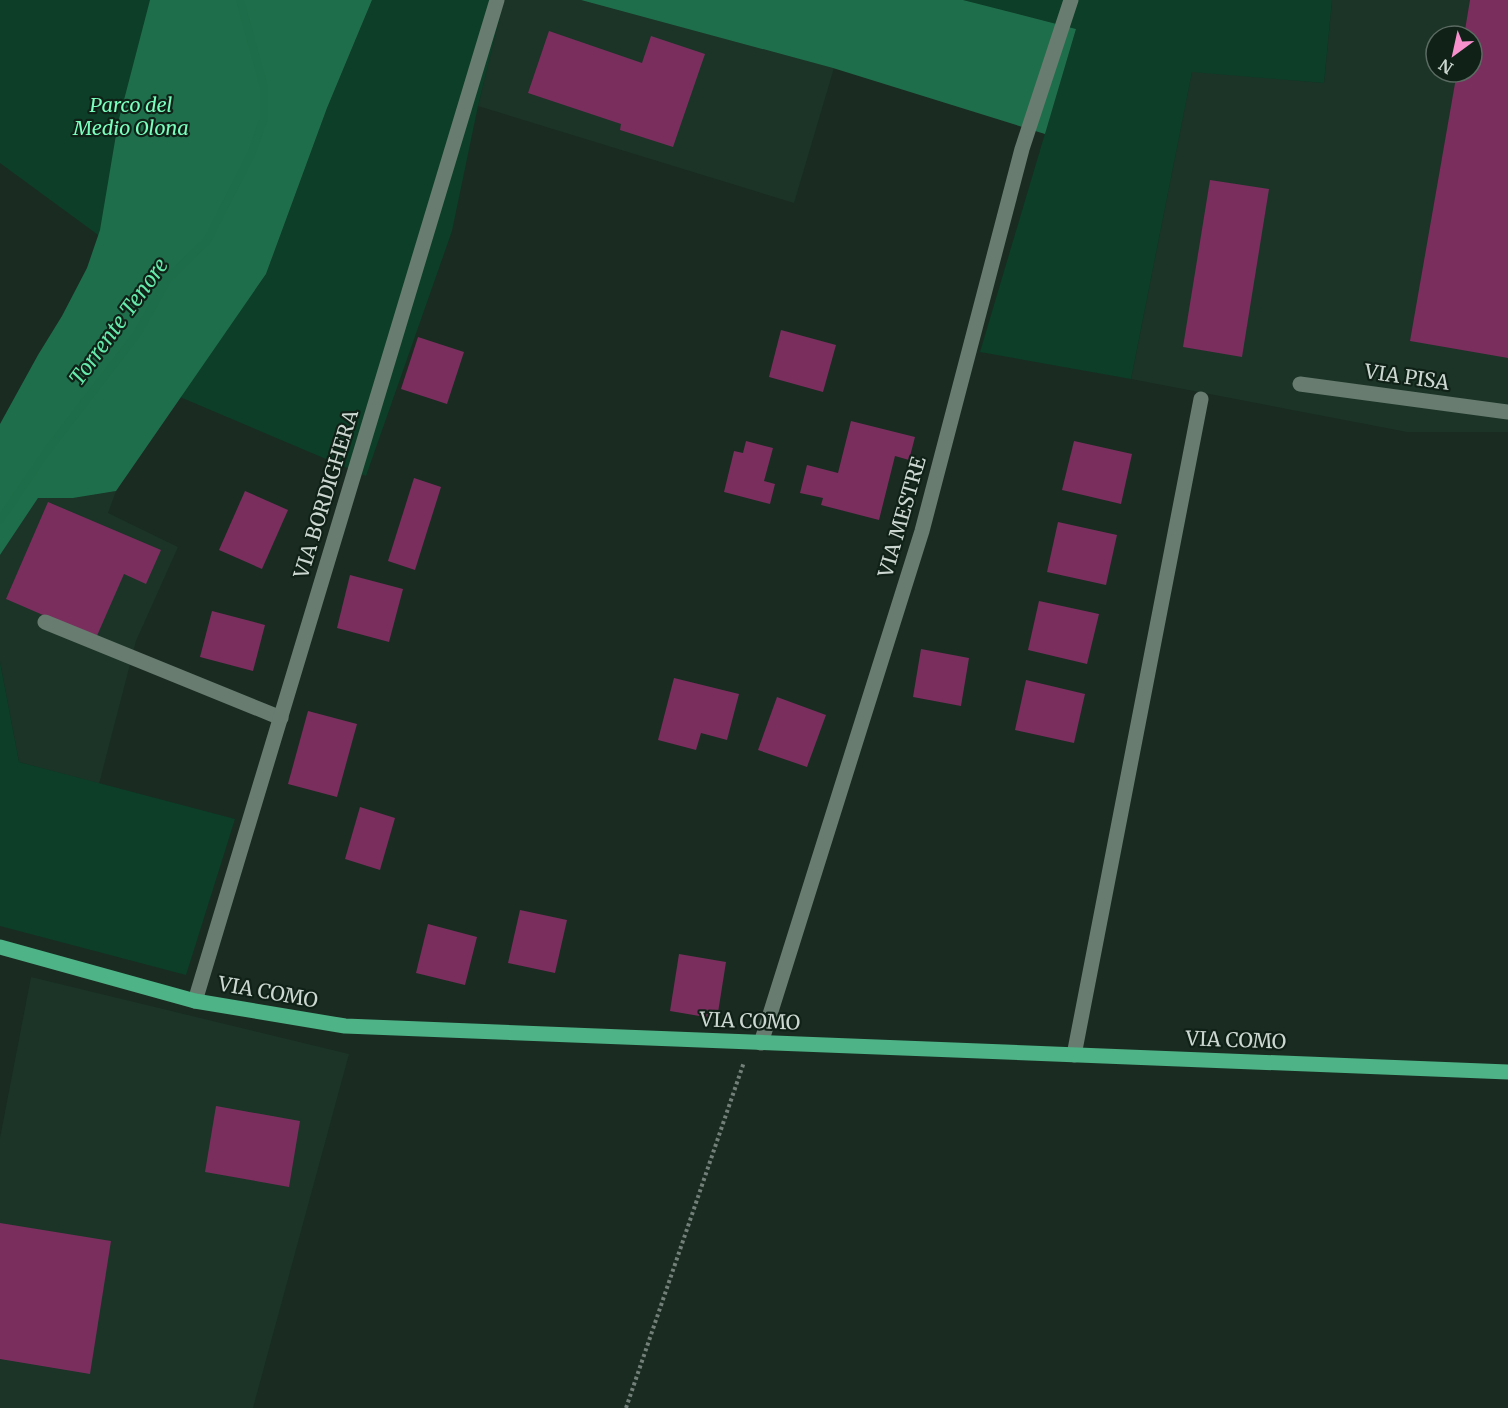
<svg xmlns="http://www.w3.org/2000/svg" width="1508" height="1408" font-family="Merriweather,serif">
<rect width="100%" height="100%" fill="#1a2b22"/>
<g fill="#1b3427" fill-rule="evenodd">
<path d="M504,0H581L834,68L794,203L478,106Z"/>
<path d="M1332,0H1508V432H1407L1131,379L1192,71L1324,83ZM1436,36H1472V72H1436Z"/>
<path d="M116,491L108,513L178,547L136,641L99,784L19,762L0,662V555L38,498H73Z"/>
<path d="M31,977L349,1054L253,1408H0V1138Z"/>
</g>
<g fill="#0c3e28">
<path d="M0,0H232L161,281L0,163Z"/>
<path d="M372,0H504L478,106L452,231L366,476L180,397L266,274L327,108Z"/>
<path d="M963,0H1332L1324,83L1192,72L1131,379L980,352L1076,29Z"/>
<path d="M0,662L19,762L235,819L186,975L0,926Z"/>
</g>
<g fill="#1f6e4b">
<path d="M150,0H372L327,108L266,274L116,491L73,498H38L0,555V424L38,355L62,316L87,268L100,230L118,123Z"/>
<path d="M581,0H963L1076,29L1045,134L833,68Z"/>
</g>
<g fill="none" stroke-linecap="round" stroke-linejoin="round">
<path stroke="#1e6d4a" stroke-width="8" d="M0,520L47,451L137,334L167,280L208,239L252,152L264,118V87L240,0"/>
</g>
<g fill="#792e5d">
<path d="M1470,0H1508V358L1410,341L1457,72H1472V36H1464Z"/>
<path d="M549,31L642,63L651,36L705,54L673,147L620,130L621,124L528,93Z"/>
<path d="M1210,180L1269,189L1242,357L1183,347Z"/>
<path d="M781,330L836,345L823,392L769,377Z"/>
<path d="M418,337L464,352L447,404L401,389Z"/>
<path d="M851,421L915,437L909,460L895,456L879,520L821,505L823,498L800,493L807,465L838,473Z"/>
<path d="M746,441L773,448L764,481L775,484L770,504L724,492L734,451L743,453Z"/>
<path d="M1074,441L1132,454L1121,504L1062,490Z"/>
<path d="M414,478L441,487L415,570L388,561Z"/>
<path d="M245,491L288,510L262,569L219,550Z"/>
<path d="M48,502L161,550L146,584L124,574L96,638L6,599Z"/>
<path d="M1058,522L1117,535L1106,585L1047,572Z"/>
<path d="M350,575L403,589L389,642L337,628Z"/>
<path d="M1039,601L1099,614L1087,664L1028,650Z"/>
<path d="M212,611L265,625L253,671L200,657Z"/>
<path d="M921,649L969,658L961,706L913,697Z"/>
<path d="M674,678L739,694L727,740L701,733L696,750L658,740Z"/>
<path d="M1026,680L1085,694L1074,743L1015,730Z"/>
<path d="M777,697L826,715L807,767L758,750Z"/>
<path d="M308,711L357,724L337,797L288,784Z"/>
<path d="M360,807L395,818L380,870L345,859Z"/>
<path d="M520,910L567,920L555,973L508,963Z"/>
<path d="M428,924L477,937L465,985L416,973Z"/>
<path d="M679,954L726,962L717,1019L670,1011Z"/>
<path d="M216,1106L300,1121L289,1187L205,1172Z"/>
<path d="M0,1223L111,1241L90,1374L0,1359Z"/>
</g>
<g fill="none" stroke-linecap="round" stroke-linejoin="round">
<path stroke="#728079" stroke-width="4" stroke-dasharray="3 3" stroke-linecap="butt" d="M626,1408L744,1062"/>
<g stroke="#687c70" stroke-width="15">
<path d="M1300,384L1508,412"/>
<path d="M45,622L281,718"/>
<path d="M195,1001L497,0"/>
<path d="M761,1043L922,531L1022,149L1071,0"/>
<path d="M1074,1055L1201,399"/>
</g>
<path stroke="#4eb386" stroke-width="15" d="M0,947L195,1001L345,1026L1508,1072"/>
</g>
<g text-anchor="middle" stroke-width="4.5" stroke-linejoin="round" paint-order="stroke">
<g font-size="20" font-style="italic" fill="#7bffbe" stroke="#102218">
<text x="131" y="112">Parco del<tspan x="131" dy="23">Medio Olona</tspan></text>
</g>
<g font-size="20" fill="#ccd7d1" stroke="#102218">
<text transform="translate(1407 377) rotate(8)" y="7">VIA PISA</text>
<text transform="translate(326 494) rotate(-73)" y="7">VIA BORDIGHERA</text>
<text transform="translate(902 517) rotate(-74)" y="7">VIA MESTRE</text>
<text transform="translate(268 992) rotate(10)" y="7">VIA COMO</text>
<text transform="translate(750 1021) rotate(2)" y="7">VIA COMO</text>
<text transform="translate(1236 1040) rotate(2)" y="7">VIA COMO</text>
</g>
<g font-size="21" font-style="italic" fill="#65eaab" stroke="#102218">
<text transform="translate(119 322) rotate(-54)" y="7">Torrente Tenore</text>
</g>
</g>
<g transform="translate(1454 54) rotate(213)"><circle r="28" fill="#102218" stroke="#5b6a62" stroke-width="1.5"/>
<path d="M0-4.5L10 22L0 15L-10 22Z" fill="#f790cd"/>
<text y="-9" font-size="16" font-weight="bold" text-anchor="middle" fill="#ccd7d1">N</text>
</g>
</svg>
